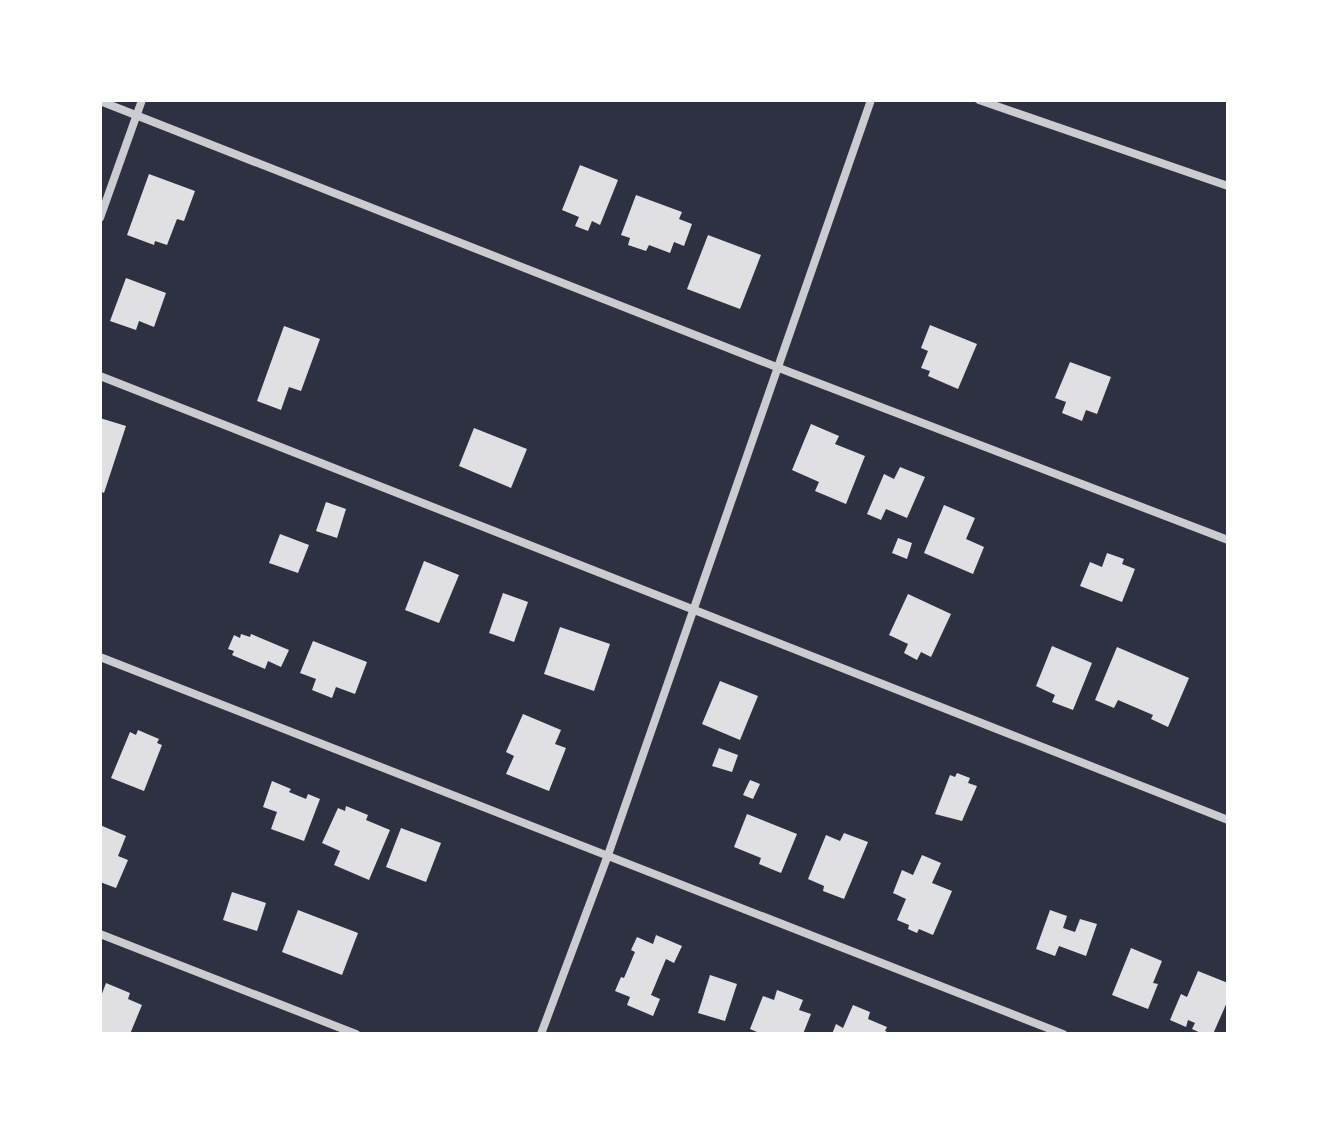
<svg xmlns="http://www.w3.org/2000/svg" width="1328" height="1134" font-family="Rubik,sans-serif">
<rect width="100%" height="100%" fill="#2d3142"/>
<g fill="#e0e0e3">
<path d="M580,165L618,180L600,225L592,221L588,231L575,226L579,217L562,210Z"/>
<path d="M149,174L195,191L184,221L177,219L167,245L155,241L154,245L127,235Z"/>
<path d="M636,195L682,212L679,219L692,224L684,246L674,242L670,253L649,245L646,251L628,245L630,238L621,235Z"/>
<path d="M708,235L761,255L740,309L687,289Z"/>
<path d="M126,278L166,293L154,327L139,321L136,330L110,321Z"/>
<path d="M930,325L977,344L958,389L928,376L930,371L921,368L928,351L921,348Z"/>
<path d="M284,326L320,339L301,391L289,387L281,410L257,401Z"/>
<path d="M1070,362L1111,377L1097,414L1086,410L1082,421L1062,413L1066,402L1055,398Z"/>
<path d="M100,418L126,426L104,493L100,491Z"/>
<path d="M811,424L839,436L835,444L865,456L846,504L815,491L819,482L792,470Z"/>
<path d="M474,428L527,449L511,488L459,466Z"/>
<path d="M900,467L925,477L907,518L886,509L881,520L867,514L884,474L894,479Z"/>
<path d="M326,502L346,509L337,538L316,531Z"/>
<path d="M944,505L975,518L966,539L984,547L973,574L924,553Z"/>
<path d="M280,534L309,545L298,573L269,563Z"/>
<path d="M898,538L912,543L907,559L892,553Z"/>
<path d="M1107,553L1124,559L1122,564L1135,569L1122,602L1080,586L1090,562L1102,567Z"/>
<path d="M424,561L459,575L439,623L405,610Z"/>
<path d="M503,593L528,602L514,642L489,633Z"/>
<path d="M908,594L951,614L931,657L921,652L917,660L904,653L908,644L889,635Z"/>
<path d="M560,627L610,644L594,691L544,674Z"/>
<path d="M241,634L250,637L251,634L289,650L281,667L268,661L265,669L232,655L234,651L228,649L234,635L240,638Z"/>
<path d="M313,641L367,662L355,694L336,687L332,698L312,690L316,679L300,673Z"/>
<path d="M1052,646L1092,663L1073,710L1052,702L1055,695L1036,686Z"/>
<path d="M1117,647L1189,678L1168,727L1151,719L1153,715L1118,700L1114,708L1095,700Z"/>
<path d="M720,681L758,696L740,740L702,724Z"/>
<path d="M523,714L561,730L555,744L566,748L549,791L506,774L514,756L506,752Z"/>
<path d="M138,730L159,739L157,743L162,745L144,791L111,778L130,732L136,735Z"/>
<path d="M719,748L738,755L732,772L712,766Z"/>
<path d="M957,773L970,778L968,783L977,786L962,821L935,814L950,775L955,777Z"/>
<path d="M750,780L760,784L753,799L743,795Z"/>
<path d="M272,781L291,789L289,792L306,799L308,794L320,799L304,841L271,829L277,812L263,807Z"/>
<path d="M346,806L368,815L366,820L390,830L369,880L334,865L340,851L322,843L338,808L345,811Z"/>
<path d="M747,814L797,834L781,873L759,864L761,858L734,847Z"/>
<path d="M100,825L126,836L118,856L128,860L116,888L100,882Z"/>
<path d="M401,828L441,843L426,882L386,867Z"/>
<path d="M844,833L868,842L844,899L823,891L824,886L808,879L826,835L840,841Z"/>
<path d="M922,855L941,863L932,883L952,891L933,935L919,929L917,933L908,929L909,925L897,920L906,899L893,893L902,870L913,875Z"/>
<path d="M232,892L266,903L257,931L223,920Z"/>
<path d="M298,910L358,933L342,975L282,952Z"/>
<path d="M1050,910L1067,916L1063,928L1075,932L1080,919L1097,924L1086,956L1059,946L1055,956L1036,949Z"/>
<path d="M656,935L682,946L674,963L666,959L651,995L660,999L653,1016L627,1005L630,997L615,991L621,977L624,978L635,952L631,950L637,937L653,944Z"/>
<path d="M1131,948L1162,961L1153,983L1158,984L1148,1009L1112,995Z"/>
<path d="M1198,971L1228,983V1000L1213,1034H1203L1192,1029L1195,1023L1188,1020L1186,1027L1170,1020L1181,994L1187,997Z"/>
<path d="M710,975L737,984L725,1021L698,1013Z"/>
<path d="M106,983L130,993L128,999L142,1005L130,1034H100V999Z"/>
<path d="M777,990L803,1000L799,1010L811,1014L803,1034H756L757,1032L750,1029L763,996L774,1000Z"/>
<path d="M853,1005L870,1012L868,1019L887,1027L885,1031L892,1034H832L836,1024L843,1028Z"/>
</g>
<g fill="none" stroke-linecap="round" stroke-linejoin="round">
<g stroke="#caccd0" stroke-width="8">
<path d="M979,100L1228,186"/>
<path d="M100,101L779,368L1228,540"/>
<path d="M100,218L142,100"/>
<path d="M100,376L1228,820"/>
<path d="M100,657L1063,1034"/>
<path d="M100,934L356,1034"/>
<path d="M541,1034L608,855L871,100"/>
</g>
</g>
<rect width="1328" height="1134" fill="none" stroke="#ffffff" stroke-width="204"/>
</svg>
